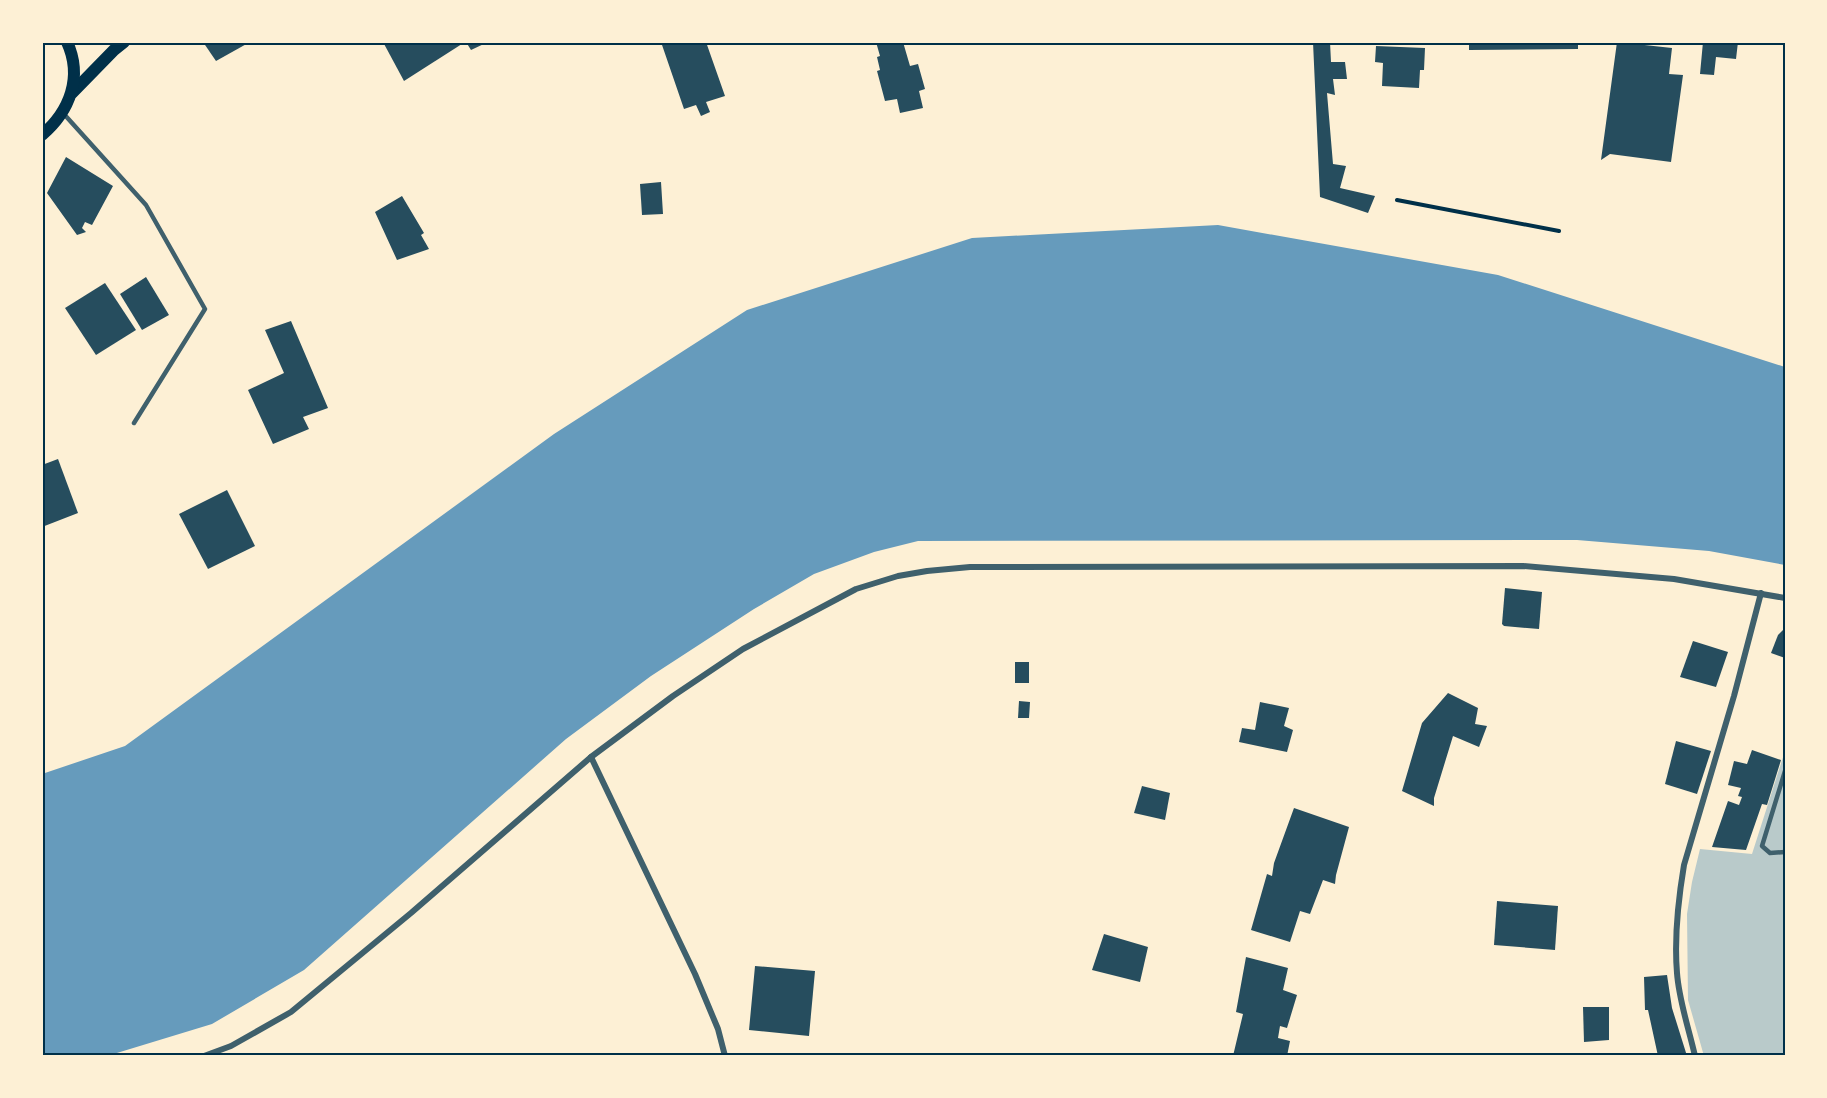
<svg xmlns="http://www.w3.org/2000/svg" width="1827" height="1098" font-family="Commissioner,sans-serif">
<rect width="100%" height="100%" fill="#fdf0d5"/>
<path fill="#b9caca" d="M1785,751V1056H1704L1688,1000L1687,914L1692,882L1700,849L1752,854Z"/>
<path fill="#669bbc" d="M1218,225L1498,275L1785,367V565L1709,551L1577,540L918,541L874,552L814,574L754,609L651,676L566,739L304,970L212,1024L107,1056H42V774L125,746L554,434L747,310L972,238Z"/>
<g fill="#264d5e">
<path d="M203,42H250L216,61Z"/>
<path d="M383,42H465L404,81Z"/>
<path d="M466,42H488L471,50Z"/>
<path d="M661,42H706L725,96L706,102L710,112L701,116L696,105L684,109Z"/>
<path d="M876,42H903L910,66L918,64L925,89L919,91L923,108L900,113L897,99L885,101L877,71L880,70L877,57L880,56Z"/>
<path d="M1313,42H1330L1331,62H1345L1347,79H1333L1335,95L1327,93L1333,164L1346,166L1340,188L1375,196L1368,213L1320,197Z"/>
<path d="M1469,42H1578V49L1469,50Z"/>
<path d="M1617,42L1672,48L1669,74L1683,75L1671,162L1610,154L1601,160Z"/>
<path d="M1703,42H1738L1736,59L1716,57L1714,75L1700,74Z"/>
<path d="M1376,46L1425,48L1424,70H1420L1419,88L1382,86L1383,63L1375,62Z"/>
<path d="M66,157L113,186L92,225L85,222L82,228L86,232L77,235L47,193Z"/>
<path d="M661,182L663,214L642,215L640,184Z"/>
<path d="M402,196L424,233L421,235L429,249L397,260L375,212Z"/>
<path d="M146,277L169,315L142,330L120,294Z"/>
<path d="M105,283L136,330L96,355L65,308Z"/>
<path d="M291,321L328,408L303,417L309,429L273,444L248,390L284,373L265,330Z"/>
<path d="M58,459L78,513L42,527V465Z"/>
<path d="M227,490L255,546L208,569L179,514Z"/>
<path d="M1505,588L1542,592L1539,629L1504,626L1502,624Z"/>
<path d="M1785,628V658L1771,653L1778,635Z"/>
<path d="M1693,641L1728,652L1716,687L1680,677Z"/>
<rect x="1015" y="662" width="14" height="21"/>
<path d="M1448,693L1478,708L1475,724L1487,726L1479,747L1453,736L1434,798V806L1402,791L1422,723Z"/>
<path d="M1019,701L1030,702L1029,718H1018Z"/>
<path d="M1260,702L1289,708L1284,726L1293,730L1287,752L1239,742L1242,728L1255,730Z"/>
<path d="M1676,741L1711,751L1697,794L1665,784Z"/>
<path d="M1752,750L1781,760L1767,805L1762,804L1746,850L1712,847L1728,801L1739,805L1742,797L1738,796L1741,788L1728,785L1734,761L1747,764Z"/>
<path d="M1142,786L1170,793L1165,820L1134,813Z"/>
<path d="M1294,808L1349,827L1336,875L1335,884L1323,880L1310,914L1300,911L1290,942L1251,930L1267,874L1272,876L1274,863Z"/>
<path d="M1497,901L1558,906L1555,950L1494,945Z"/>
<path d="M1104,934L1148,947L1140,982L1092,970Z"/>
<path d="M1246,957L1288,968L1283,990L1297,995L1287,1028L1280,1026L1278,1038L1290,1041L1287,1056H1233L1243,1014L1236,1012Z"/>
<path d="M755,966L815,971L809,1036L749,1030Z"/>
<path d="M1667,975L1672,1008L1687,1056H1658L1648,1010H1645L1644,977Z"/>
<path d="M1583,1007H1609V1040L1584,1042Z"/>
</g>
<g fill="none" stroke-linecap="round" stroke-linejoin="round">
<path stroke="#003049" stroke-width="4" d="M1397,200L1559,231"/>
<g stroke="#3f606c" stroke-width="4.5">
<path d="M63,113L146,205L205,309L134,423"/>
<path d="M1785,771L1762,846L1770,853L1785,852"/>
</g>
<g stroke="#3f606c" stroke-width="6">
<path d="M591,757L695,974L718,1029L725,1056"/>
<path d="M204,1056L231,1046L291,1012L411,913L591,757L673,696L743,649L856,589L898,576L927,571L970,567L1523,566L1674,579L1785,598"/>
<path d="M1695,1056C1689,1029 1679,1001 1677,973C1674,937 1678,901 1684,865L1734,696L1761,593"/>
</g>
<g stroke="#003049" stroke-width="12">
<path d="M72,93L114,50L124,42"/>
<path d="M42,135C70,111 83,77 67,42"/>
</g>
</g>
<rect width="1827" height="1098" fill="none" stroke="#fdf0d5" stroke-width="87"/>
<rect x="44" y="44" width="1740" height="1010" fill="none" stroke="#003049" stroke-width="2"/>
</svg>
